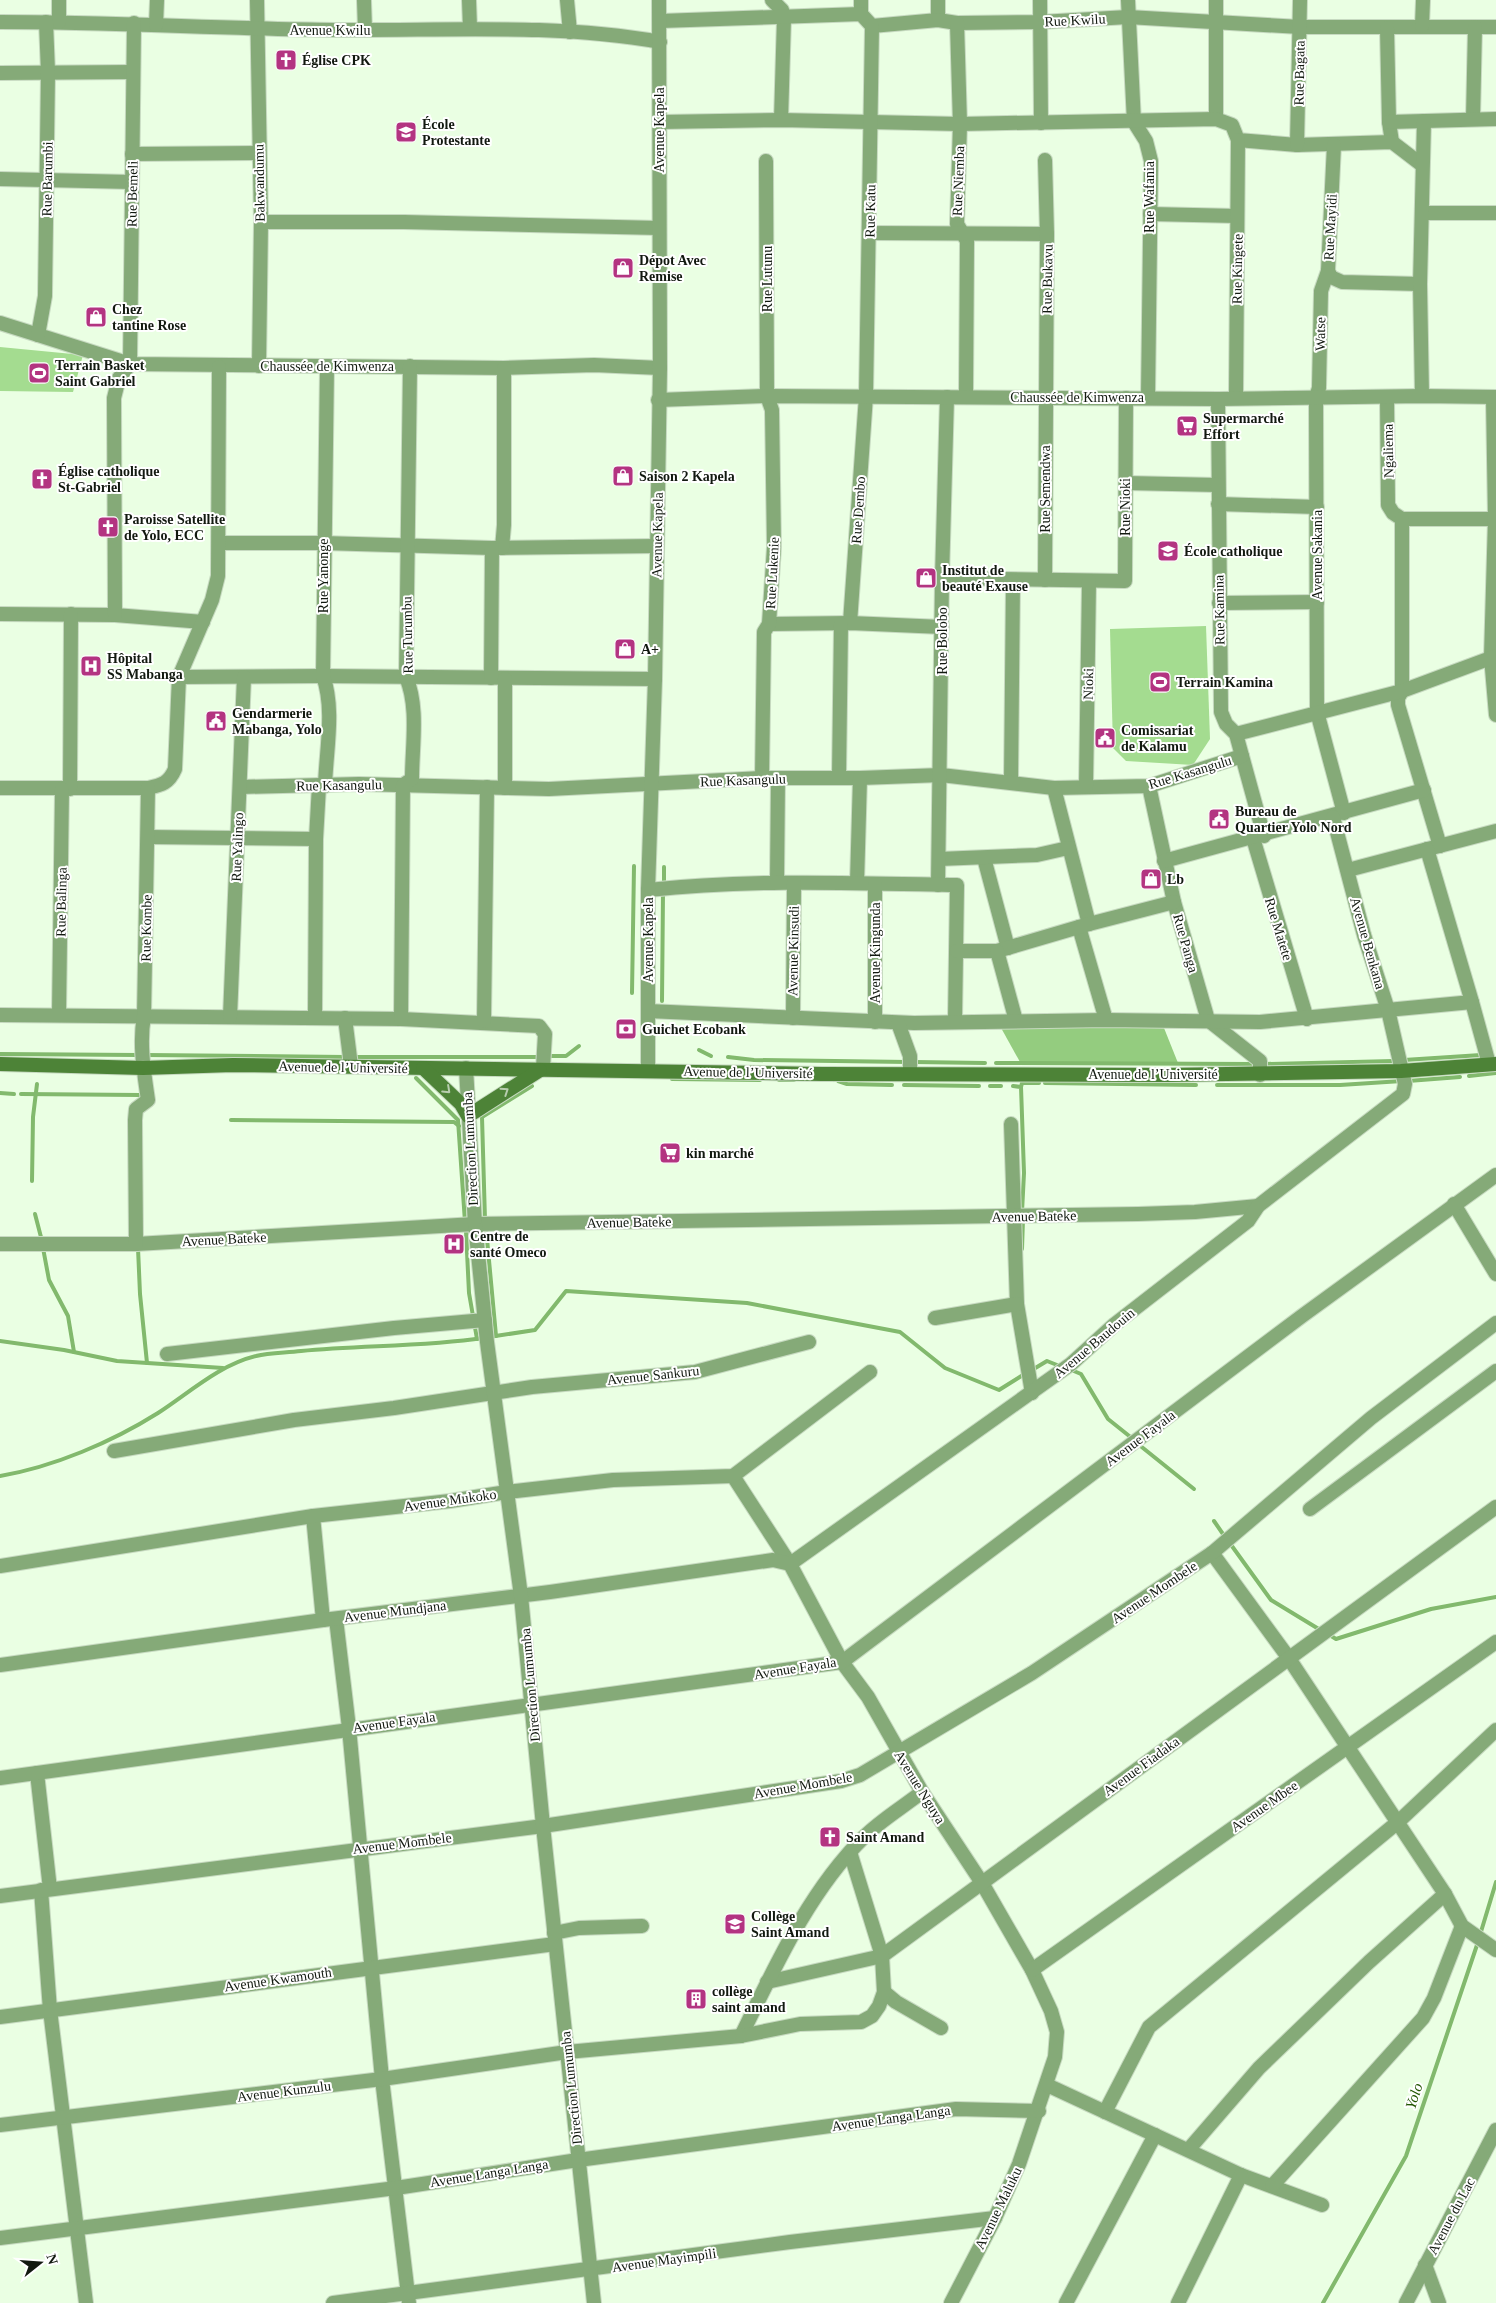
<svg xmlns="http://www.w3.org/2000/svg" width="1496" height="2303" font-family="'Times New Roman',serif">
<rect width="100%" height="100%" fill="#eaffe3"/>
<g fill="#a4dc90">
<path d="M0,347L83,355L73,392L0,391Z"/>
<path d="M1206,626L1210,739L1193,765L1126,761L1113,748L1110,629Z"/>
</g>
<path fill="#94cc7f" d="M1000,1026L1164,1028L1178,1063L1020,1062Z"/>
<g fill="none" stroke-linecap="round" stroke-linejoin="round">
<g stroke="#82b96d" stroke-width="4">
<path d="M664,885V867"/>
<path d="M632,993L634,866"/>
<path d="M662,1001L663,893"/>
<path d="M699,1050L711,1056"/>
<path d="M0,1054L138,1055"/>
<path d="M145,1055L346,1057"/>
<path d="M547,1056H566L579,1046"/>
<path d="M353,1057H540"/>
<path d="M728,1057L754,1060L908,1062"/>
<path d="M1404,1060L1481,1055"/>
<path d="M914,1062L985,1063"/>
<path d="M996,1063L1255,1064"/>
<path d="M1265,1064L1394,1061"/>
<path d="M1469,1076L1496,1073"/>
<path d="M416,1078L458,1120L465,1222"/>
<path d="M672,1079L760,1080"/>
<path d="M779,1080H794"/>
<path d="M838,1081L847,1084L892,1085"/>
<path d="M1408,1081L1460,1077"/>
<path d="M1045,1083L1196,1085"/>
<path d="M904,1085L979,1086"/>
<path d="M1217,1085H1340L1402,1081"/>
<path d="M990,1086H1001"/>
<path d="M1013,1086L1021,1087L1024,1173L1022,1212"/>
<path d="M1021,1087L1022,1083H1039"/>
<path d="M0,1093L14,1094"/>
<path d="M21,1094L140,1095"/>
<path d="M231,1120L454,1122L459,1126"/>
<path d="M32,1181L33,1117L37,1084"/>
<path d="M35,1214L42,1241"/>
<path d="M485,1220L482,1117L532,1086"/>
<path d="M486,1228L496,1336"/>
<path d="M466,1231L469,1293L477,1339"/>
<path d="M43,1248L49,1280L68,1316L74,1352"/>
<path d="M138,1248L140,1294L147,1363"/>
<path d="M1022,1249L1023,1219"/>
<path d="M489,1337L535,1330L566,1291L747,1303L900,1332L945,1368L999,1390L1026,1373"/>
<path d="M0,1341L64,1350L117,1361L223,1368"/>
<path d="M1069,1369L1081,1374L1108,1419L1133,1439"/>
<path d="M1032,1370L1047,1361L1062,1367"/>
<path d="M1138,1444L1194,1489"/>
<path d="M0,1476C53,1467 112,1442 158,1413C189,1393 219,1365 256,1356C270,1352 286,1353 301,1351C361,1345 423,1347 483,1338"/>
<path d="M1214,1521L1225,1537"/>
<path d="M1229,1542L1271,1600L1322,1631"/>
<path d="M1328,1634L1336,1639L1431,1609L1496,1597"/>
<path d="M1480,1935L1496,1882"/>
<path d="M1323,2303L1406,2156L1478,1942"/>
</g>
<g stroke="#c7dac1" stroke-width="16">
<g id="minor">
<path d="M257,0L261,222L259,366"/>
<path d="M364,0L365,30"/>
<path d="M469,0L470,28"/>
<path d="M567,0L570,32"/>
<path d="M772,0L782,10L784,18L781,120"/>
<path d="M861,0V14"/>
<path d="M938,0V20"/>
<path d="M1040,0L1041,123"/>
<path d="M1128,0L1134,122L1146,141L1151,161L1148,398"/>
<path d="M660,21L861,14L872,26L938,20L957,23L1040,22L1128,17L1300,27H1496"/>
<path d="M0,22C112,22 224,29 336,30C444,31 553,23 660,42"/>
<path d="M59,22V0"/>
<path d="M957,23L960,124L957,224L967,241L966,396"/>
<path d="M156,25L157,0"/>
<path d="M1422,26L1423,0"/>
<path d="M1387,28L1389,122L1392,142"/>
<path d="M0,73L133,72"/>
<path d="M1216,119V0"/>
<path d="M1473,119L1475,27"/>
<path d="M660,122L781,120L960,124L1216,119L1232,125L1238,140L1297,145L1392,142L1422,165"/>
<path d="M1389,122L1496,119"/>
<path d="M1297,145L1300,0"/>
<path d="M1334,145L1328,271L1331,277L1342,282L1420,284"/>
<path d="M132,154L259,153"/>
<path d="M0,179L132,182"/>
<path d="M1422,213H1496"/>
<path d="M1150,214L1237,216"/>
<path d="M261,222H404L659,228"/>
<path d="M870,233L1047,234"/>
<path d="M1328,271L1321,291L1319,388L1316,397L1317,712L1344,813"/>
<path d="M0,323L130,364L504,368L594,365L660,368"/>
<path d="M38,335L45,296L48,72L46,22"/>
<path d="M1422,396L1420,284L1424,121"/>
<path d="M1387,397L1388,505L1393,513L1402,519H1496"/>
<path d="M1236,398L1238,140"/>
<path d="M1493,398L1495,519L1491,657L1496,715"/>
<path d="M1218,399L1221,712L1226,724L1236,734L1264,836"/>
<path d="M1126,483L1218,485"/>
<path d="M1218,504L1317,507"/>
<path d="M1402,519V691L1398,698V705L1440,846"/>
<path d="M219,543H323L492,548L656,546"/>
<path d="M502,548L504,525V368"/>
<path d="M942,578L1125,581L1126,398"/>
<path d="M1045,580L1047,234L1045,160"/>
<path d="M1219,603L1317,602"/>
<path d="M0,614L115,615L203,622"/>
<path d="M115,615L114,398L119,378L130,364L134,23"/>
<path d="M850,623L866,396L872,26"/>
<path d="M769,624L850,623L942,627"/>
<path d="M179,677L323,676L655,679"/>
<path d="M491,678L492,548"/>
<path d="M1236,734L1402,691L1496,656"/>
<path d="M762,778L764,632L769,624L774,547L772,410L767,396L766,161"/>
<path d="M839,778L841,624"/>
<path d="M1011,782L1013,581"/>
<path d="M325,786C326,751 335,709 323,676L327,366"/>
<path d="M1149,786L1174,902L1208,1020L1260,1061V1075"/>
<path d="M240,787L359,784L549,789L762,778H860L941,775L1054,788L1149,786L1242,756"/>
<path d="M1086,787L1089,581"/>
<path d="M0,788H148C162,785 169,783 175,769L179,677L212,600L218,576L219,367"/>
<path d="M505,788V679"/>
<path d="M1054,788L1089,924"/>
<path d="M70,789L71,614"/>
<path d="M148,837L316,839"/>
<path d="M1253,838L1307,1019"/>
<path d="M984,858L1008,948"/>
<path d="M939,859L1037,855L1068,848"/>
<path d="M1164,861L1424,790"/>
<path d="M1348,870L1496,831"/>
<path d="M777,882L778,778"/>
<path d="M857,883L860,778"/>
<path d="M938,885L942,578L947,397"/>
<path d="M648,890C751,879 854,883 957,885L955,1021"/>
<path d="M1079,927L1106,1020"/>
<path d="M957,951H997L1089,924L1174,902"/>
<path d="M997,951L1016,1021"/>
<path d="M1472,1002L1489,1064"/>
<path d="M648,1011L914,1023L1106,1020L1260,1022L1472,1002L1427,849"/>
<path d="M59,1014L62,789"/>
<path d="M0,1015L401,1019L539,1026L545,1034L543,1068"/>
<path d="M230,1017L244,677"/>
<path d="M315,1017L316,839L319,786"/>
<path d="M345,1018L351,1066"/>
<path d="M793,1018L794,883"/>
<path d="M401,1019L403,785L412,779C412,746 419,707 406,677L410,366"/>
<path d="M484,1021L487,787"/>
<path d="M875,1022V885"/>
<path d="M898,1023L910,1056V1074"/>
<path d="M1011,1124L1017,1304L1032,1393"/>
<path d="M1454,1204L1496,1274"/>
<path d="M0,1244H136L475,1224L1138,1214L1195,1212L1258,1206"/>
<path d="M136,1244L135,1120L136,1109L148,1100C144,1072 139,1044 144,1016L148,788"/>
<path d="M935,1318L1017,1304"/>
<path d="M167,1354L394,1328L485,1320"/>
<path d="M114,1451L294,1420L394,1408L532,1387L695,1372L809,1342"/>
<path d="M733,1476L790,1564L842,1662L868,1697L922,1792L982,1883L1032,1970L1051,2011L1057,2032L1055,2057L1019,2164L995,2218L951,2303"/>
<path d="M1310,1509L1496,1371"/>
<path d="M313,1516L323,1620"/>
<path d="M1212,1553L1288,1657L1445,1894L1462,1926L1496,1950"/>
<path d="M0,1566L313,1516L450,1501L507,1492L613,1480L733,1476L870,1372"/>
<path d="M336,1619L349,1728L382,2079L409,2303"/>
<path d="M0,1665L323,1620L550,1592L773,1560L790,1564L1071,1364L1115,1324L1248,1221L1258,1206L1403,1094L1405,1084L1388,1010L1364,935L1333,817"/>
<path d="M37,1773L50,1889"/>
<path d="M0,1778L842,1662L1302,1316L1496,1175"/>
<path d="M41,1890L50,2010L86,2303"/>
<path d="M0,1896L543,1826L841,1781L860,1775L1032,1673L1212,1553L1371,1418L1496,1323"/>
<path d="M554,1933L579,1928L642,1926"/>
<path d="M1032,1970L1496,1642"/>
<path d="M767,1982L882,1956L1496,1507"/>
<path d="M884,1992L896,2002L941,2028"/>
<path d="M0,2017L555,1944"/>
<path d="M741,2036C775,1967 809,1891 864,1837C881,1820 903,1807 922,1792"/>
<path d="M1047,2085L1241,2175L1322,2205"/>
<path d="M1105,2112L1149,2027L1398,1822L1496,1730"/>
<path d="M0,2125L382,2079L567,2052L741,2036L800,2024L861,2022L872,2016L879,2006L884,1992L882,1956L850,1852"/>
<path d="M1189,2149L1259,2068L1369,1962L1445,1894"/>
<path d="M1272,2186L1423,2018L1434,1998L1462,1926"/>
<path d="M0,2238L396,2188L578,2160L956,2109L1039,2111"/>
<path d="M1425,2265L1439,2303"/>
<path d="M333,2303L790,2242L995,2218"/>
<path d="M1066,2303L1155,2135"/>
<path d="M1178,2303L1241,2175"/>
<path d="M1406,2303L1496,2130"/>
</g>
</g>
<g stroke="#c7dac1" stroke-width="16">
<g id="tertiary">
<path d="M658,400L767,396L1218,399L1422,396L1496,397"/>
<path d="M466,1068L475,1224L487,1342L521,1596L543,1826L594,2303"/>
<path d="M648,1070V890L655,679L660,368L659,0"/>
</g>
</g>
<g stroke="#c7dac1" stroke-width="16">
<g id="secondary">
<path d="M0,1064L143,1068L233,1065L822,1074L1167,1075L1401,1071L1496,1064"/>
<path d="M423,1068L461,1104L468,1116L540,1070"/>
</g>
</g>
<use href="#minor" stroke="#85aa78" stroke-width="14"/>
<use href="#tertiary" stroke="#85aa78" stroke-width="14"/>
<use href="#secondary" stroke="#4d8337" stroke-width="14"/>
</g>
<defs><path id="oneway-chevron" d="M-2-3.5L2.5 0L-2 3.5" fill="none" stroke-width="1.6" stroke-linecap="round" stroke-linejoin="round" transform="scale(1.25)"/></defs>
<g stroke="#b8cdaf">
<use href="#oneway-chevron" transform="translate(447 1090) rotate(43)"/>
<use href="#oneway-chevron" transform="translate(505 1091) rotate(-34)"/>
</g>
<defs>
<g id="church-square" transform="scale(1.125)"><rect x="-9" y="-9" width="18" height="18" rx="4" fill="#b33481" stroke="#fff"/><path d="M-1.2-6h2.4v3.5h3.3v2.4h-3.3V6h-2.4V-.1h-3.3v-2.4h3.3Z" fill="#fff"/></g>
<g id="school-square" transform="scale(1.125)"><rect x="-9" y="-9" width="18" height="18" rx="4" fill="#b33481" stroke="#fff"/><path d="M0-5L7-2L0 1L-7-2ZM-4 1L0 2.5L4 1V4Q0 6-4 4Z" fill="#fff"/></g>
<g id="shop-square" transform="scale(1.125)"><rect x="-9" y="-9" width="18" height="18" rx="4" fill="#b33481" stroke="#fff"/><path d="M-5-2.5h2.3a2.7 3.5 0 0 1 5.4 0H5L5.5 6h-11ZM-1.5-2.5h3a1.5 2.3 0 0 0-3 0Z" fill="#fff"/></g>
<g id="stadium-square" transform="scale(1.125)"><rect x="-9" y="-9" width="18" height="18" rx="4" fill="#b33481" stroke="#fff"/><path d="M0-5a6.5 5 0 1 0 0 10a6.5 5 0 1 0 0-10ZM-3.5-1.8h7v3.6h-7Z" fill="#fff"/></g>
<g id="supermarket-square" transform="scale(1.125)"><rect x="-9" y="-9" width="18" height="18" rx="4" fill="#b33481" stroke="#fff"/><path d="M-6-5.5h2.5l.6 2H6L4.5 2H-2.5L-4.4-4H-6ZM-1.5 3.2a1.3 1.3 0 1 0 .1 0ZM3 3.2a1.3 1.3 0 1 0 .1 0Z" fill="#fff"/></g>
<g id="hospital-square" transform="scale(1.125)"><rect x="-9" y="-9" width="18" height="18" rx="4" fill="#b33481" stroke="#fff"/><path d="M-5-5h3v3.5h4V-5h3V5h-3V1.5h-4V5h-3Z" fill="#fff"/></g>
<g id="civic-square" transform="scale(1.125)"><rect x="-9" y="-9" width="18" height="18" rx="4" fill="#b33481" stroke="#fff"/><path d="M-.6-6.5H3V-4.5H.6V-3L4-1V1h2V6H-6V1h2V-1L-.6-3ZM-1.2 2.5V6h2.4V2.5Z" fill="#fff"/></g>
<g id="bank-square" transform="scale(1.125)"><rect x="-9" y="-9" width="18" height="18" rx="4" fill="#b33481" stroke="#fff"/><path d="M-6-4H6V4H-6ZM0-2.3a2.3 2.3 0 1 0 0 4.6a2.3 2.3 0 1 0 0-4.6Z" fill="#fff"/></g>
<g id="building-square" transform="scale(1.125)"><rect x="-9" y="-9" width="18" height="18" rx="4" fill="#b33481" stroke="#fff"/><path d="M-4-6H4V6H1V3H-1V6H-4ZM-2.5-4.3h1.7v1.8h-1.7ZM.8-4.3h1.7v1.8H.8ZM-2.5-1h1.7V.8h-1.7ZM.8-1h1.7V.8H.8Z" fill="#fff"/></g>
</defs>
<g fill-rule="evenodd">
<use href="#church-square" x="286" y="60"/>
<use href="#school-square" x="406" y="132"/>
<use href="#shop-square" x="623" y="268"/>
<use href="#shop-square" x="96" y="317"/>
<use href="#stadium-square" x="39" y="373"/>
<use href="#supermarket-square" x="1187" y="426"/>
<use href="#shop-square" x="623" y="476"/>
<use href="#church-square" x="42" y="479"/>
<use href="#church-square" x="108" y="527"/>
<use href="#school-square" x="1168" y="551"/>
<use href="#shop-square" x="926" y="578"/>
<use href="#shop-square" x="625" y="649"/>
<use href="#hospital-square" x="91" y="666"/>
<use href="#stadium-square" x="1160" y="682"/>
<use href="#civic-square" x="216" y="721"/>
<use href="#civic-square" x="1105" y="738"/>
<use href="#civic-square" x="1219" y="819"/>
<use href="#shop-square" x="1151" y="879"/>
<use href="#bank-square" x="626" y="1029"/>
<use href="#supermarket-square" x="670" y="1153"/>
<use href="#hospital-square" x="454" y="1244"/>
<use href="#church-square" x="830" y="1837"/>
<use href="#school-square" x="735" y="1924"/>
<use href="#building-square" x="696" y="1999"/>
</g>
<g text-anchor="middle" stroke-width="4" stroke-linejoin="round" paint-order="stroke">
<g font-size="14" fill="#121910" stroke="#fff">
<text transform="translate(1075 20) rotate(-3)" y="5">Rue Kwilu</text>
<text x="330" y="35">Avenue Kwilu</text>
<text transform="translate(1299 73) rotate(-89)" y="5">Rue Bagata</text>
<text transform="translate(659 130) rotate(-90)" y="5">Avenue Kapela</text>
<text transform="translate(47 179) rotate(-89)" y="5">Rue Barumbi</text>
<text transform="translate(958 181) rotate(-88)" y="5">Rue Niemba</text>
<text transform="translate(259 183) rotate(-91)" y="5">Bakwandumu</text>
<text transform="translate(132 194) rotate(-89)" y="5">Rue Bemeli</text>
<text transform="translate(1149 197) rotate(-90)" y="5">Rue Wafania</text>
<text transform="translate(870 211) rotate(-89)" y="5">Rue Katu</text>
<text transform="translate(1330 227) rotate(-87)" y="5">Rue Mayidi</text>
<text transform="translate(1237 269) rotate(-89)" y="5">Rue Kingete</text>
<text transform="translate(767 279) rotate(-90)" y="5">Rue Lutunu</text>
<text transform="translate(1047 279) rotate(-89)" y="5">Rue Bukavu</text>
<text transform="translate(1320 334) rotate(-89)" y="5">Watse</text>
<text x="327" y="371">Chaussée de Kimwenza</text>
<text x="1077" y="402">Chaussée de Kimwenza</text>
<text transform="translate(1388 451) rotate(-91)" y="5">Ngaliema</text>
<text transform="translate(1045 489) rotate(-90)" y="5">Rue Semendwa</text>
<text transform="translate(1125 507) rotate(-90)" y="5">Rue Nioki</text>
<text transform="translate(858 510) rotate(-86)" y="5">Rue Dembo</text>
<text transform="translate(657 535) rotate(-89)" y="5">Avenue Kapela</text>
<text transform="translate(1317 555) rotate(-90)" y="5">Avenue Sakania</text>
<text transform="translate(772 573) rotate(-87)" y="5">Rue Lukenie</text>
<text transform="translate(323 576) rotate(-90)" y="5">Rue Yanonge</text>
<text transform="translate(1219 610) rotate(-91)" y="5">Rue Kamina</text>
<text transform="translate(407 635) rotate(-91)" y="5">Rue Turumbu</text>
<text transform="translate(942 641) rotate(-90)" y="5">Rue Bolobo</text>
<text transform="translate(1088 684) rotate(-89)" y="5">Nioki</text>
<text transform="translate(1190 772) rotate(-17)" y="5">Rue Kasangulu</text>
<text transform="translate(743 780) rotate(-2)" y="5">Rue Kasangulu</text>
<text transform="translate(339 785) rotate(-1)" y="5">Rue Kasangulu</text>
<text transform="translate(237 847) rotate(-88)" y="5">Rue Yalingo</text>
<text transform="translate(61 902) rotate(-89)" y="5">Rue Balinga</text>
<text transform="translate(146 928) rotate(-89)" y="5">Rue Kombe</text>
<text transform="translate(1279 929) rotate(73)" y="5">Rue Matete</text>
<text transform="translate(648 940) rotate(-90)" y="5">Avenue Kapela</text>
<text transform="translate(1186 943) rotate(74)" y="5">Rue Panga</text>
<text transform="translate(1368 943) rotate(74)" y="5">Avenue Benkana</text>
<text transform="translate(793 951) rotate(-89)" y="5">Avenue Kinsudi</text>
<text transform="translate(875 953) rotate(-90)" y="5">Avenue Kingunda</text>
<text transform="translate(343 1067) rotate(1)" y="5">Avenue de l’Université</text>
<text transform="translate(748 1072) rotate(1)" y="5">Avenue de l’Université</text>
<text x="1153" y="1079">Avenue de l’Université</text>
<text transform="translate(470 1149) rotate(-93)" y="5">Direction Lumumba</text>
<text transform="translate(1034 1216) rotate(-1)" y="5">Avenue Bateke</text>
<text transform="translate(629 1222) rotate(-1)" y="5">Avenue Bateke</text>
<text transform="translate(224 1239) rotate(-3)" y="5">Avenue Bateke</text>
<text transform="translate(1094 1343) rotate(-40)" y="5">Avenue Baudouin</text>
<text transform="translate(653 1375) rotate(-6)" y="5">Avenue Sankuru</text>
<text transform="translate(1140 1438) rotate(-37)" y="5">Avenue Fayala</text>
<text transform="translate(450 1500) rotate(-8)" y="5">Avenue Mukoko</text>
<text transform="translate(1154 1592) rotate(-34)" y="5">Avenue Mombele</text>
<text transform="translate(395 1611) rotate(-7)" y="5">Avenue Mundjana</text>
<text transform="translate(795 1668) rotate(-9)" y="5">Avenue Fayala</text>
<text transform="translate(530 1685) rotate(-95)" y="5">Direction Lumumba</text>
<text transform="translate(394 1722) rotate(-8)" y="5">Avenue Fayala</text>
<text transform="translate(1141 1766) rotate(-36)" y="5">Avenue Fiadaka</text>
<text transform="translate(803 1785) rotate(-10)" y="5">Avenue Mombele</text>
<text transform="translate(920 1787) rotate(58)" y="5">Avenue Nguya</text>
<text transform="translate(1264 1806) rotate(-35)" y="5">Avenue Mbee</text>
<text transform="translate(402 1843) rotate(-7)" y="5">Avenue Mombele</text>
<text transform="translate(278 1979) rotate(-8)" y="5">Avenue Kwamouth</text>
<text transform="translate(571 2088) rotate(-96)" y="5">Direction Lumumba</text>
<text transform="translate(284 2091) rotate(-7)" y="5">Avenue Kunzulu</text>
<text transform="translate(891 2118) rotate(-8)" y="5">Avenue Langa Langa</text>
<text transform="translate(489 2173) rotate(-9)" y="5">Avenue Langa Langa</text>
<text transform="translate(998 2208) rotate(-64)" y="5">Avenue Maluku</text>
<text transform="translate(1451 2216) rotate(-62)" y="5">Avenue du Lac</text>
<text transform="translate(664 2260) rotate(-8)" y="5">Avenue Mayimpili</text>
</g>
<g font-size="14" font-weight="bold" fill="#121910" stroke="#fff" text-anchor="start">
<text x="302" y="65">Église CPK</text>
<text x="422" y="129">École<tspan x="422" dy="16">Protestante</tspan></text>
<text x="639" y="265">Dépot Avec<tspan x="639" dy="16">Remise</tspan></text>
<text x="112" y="314">Chez<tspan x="112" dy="16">tantine Rose</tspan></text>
<text x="55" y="370">Terrain Basket<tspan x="55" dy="16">Saint Gabriel</tspan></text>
<text x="1203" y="423">Supermarché<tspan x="1203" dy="16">Effort</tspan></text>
<text x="58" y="476">Église catholique<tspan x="58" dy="16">St-Gabriel</tspan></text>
<text x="639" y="481">Saison 2 Kapela</text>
<text x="124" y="524">Paroisse Satellite<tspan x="124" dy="16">de Yolo, ECC</tspan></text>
<text x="1184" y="556">École catholique</text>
<text x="942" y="575">Institut de<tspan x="942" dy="16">beauté Exause</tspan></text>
<text x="641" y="654">A+</text>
<text x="107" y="663">Hôpital<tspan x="107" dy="16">SS Mabanga</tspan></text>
<text x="1176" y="687">Terrain Kamina</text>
<text x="232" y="718">Gendarmerie<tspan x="232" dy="16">Mabanga, Yolo</tspan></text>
<text x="1121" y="735">Comissariat<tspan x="1121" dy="16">de Kalamu</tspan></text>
<text x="1235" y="816">Bureau de<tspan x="1235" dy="16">Quartier Yolo Nord</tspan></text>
<text x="1167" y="884">Lb</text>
<text x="642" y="1034">Guichet Ecobank</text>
<text x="686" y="1158">kin marché</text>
<text x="470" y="1241">Centre de<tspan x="470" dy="16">santé Omeco</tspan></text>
<text x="846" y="1842">Saint Amand</text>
<text x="751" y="1921">Collège<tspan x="751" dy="16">Saint Amand</tspan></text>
<text x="712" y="1996">collège<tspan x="712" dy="16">saint amand</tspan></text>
</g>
<g font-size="15" font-style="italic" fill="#225502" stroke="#fff">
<text transform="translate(1414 2096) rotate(-72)" y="5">Yolo</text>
</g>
</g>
<g transform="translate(40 2263) rotate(73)" stroke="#ffffff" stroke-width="4" paint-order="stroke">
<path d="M0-4L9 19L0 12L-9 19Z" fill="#121910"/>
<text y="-8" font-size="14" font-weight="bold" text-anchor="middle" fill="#121910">N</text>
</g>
</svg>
